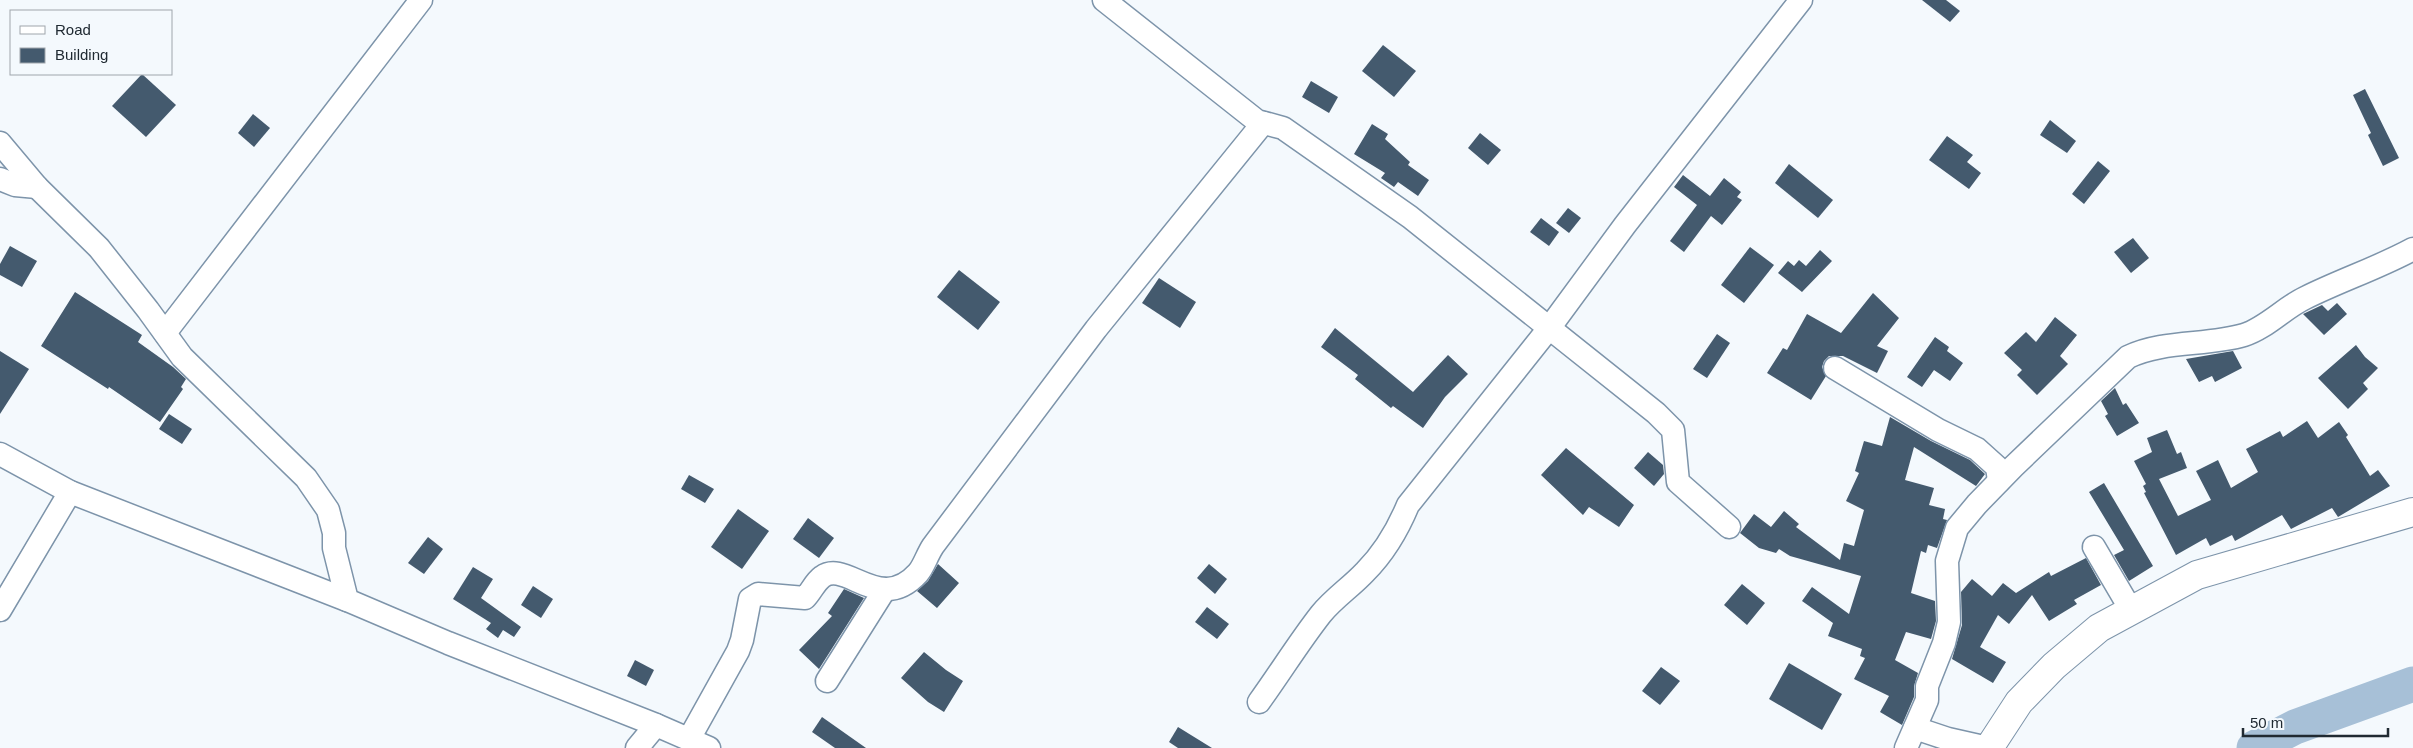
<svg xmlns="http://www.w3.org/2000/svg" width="2413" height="748" font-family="Arial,sans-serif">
<rect width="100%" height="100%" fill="#f4f9fd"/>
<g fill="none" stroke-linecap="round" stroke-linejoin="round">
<path stroke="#a7c0d7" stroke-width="35" d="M2254,748L2295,727L2413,684"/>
</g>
<g fill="#445a6e">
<path d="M1922,0H1946L1960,11L1950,22Z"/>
<path d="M1383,45L1416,71L1394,97L1362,71Z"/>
<path d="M142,74L176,105L146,137L112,106Z"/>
<path d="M1311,81L1338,97L1329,113L1302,97Z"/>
<path d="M2365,89L2399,158L2383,166L2368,135L2371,133L2353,95Z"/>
<path d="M253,114L270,128L254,147L238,133Z"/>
<path d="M2050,120L2076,141L2067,153L2040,135Z"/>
<path d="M1372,124L1388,134L1385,139L1410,162L1408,165L1429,180L1418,196L1398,182L1394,187L1381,178L1385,173L1354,154Z"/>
<path d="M1480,133L1501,150L1488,165L1468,148Z"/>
<path d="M1947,136L1973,155L1967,162L1981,173L1969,189L1929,160Z"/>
<path d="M2098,161L2110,171L2084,204L2072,194Z"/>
<path d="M1789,164L1833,200L1818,218L1775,183Z"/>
<path d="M1683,175L1710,196L1724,178L1741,192L1737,197L1742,200L1722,225L1711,216L1684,252L1670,241L1697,205L1674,187Z"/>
<path d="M1568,208L1581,218L1569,233L1556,223Z"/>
<path d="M1541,218L1559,232L1549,246L1530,232Z"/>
<path d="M2133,238L2149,258L2131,273L2114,252Z"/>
<path d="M10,246L37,261L22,287L0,275V264Z"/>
<path d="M1750,247L1774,265L1744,303L1721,285Z"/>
<path d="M1820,250L1832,261L1802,292L1778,273L1788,261L1794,266L1799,260L1806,266Z"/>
<path d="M959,270L1000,302L978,330L937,297Z"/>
<path d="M1159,278L1196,302L1180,328L1142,303Z"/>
<path d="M75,292L142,335L138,342L173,367L186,379L181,387L183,389L160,422L109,387L108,389L41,346Z"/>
<path d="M1873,293L1899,318L1877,346L1888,351L1877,373L1843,356H1829L1824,361L1822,367L1826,376L1811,400L1767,373L1783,348L1787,350L1807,314L1841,333Z"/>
<path d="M2337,303L2347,314L2324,335L2303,314L2322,305L2328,311Z"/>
<path d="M2055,317L2077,335L2060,356L2068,364L2037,395L2017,375L2022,370L2004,353L2026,332L2036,342Z"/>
<path d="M1335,328L1413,392L1448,355L1468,374L1445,397L1423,428L1393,406L1391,408L1355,379L1358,375L1321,347Z"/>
<path d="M1717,334L1730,343L1707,378L1693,369Z"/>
<path d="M1935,337L1949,347L1947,351L1963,363L1950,381L1934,370L1922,387L1907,377Z"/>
<path d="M2356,345L2365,357L2378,368L2363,383L2368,389L2348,409L2318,378Z"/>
<path d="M0,351L29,369L0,414Z"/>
<path d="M2233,351L2242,368L2215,382L2212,376L2199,382L2186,359Z"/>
<path d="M2115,388L2123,405L2126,403L2139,423L2117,436L2105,416L2108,414L2101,401Z"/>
<path d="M169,414L192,429L182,444L159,429Z"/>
<path d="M1890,417L1931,441L1970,460L1985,474L1976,486L1914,447L1905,480L1934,488L1929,505L1945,509L1943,519L1947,520L1937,548L1928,545L1926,553L1921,551L1911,593L1935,601L1936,621L1931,639L1906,632L1895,660L1918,673L1914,686V697L1902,725L1880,712L1889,696L1854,679L1865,658L1860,656L1862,649L1828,636L1833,623L1802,601L1812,587L1849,614L1861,576L1790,556L1779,549L1776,553L1759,548L1740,533L1754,514L1771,527L1784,511L1799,524L1796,527L1840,560L1844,543L1854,546L1864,510L1846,501L1859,473L1855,471L1864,441L1882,446Z"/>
<path d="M2307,421L2318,438L2339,422L2348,435L2346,437L2370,476L2378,470L2390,486L2338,517L2332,508L2291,529L2282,515L2235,541L2232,535L2210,546L2206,538L2176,555L2144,493L2146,492L2143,486L2146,484L2134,461L2152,452L2147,438L2167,430L2177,454L2181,452L2187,468L2159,479L2178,516L2211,500L2196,471L2218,460L2231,488L2258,472L2246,449L2280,431L2283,437Z"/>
<path d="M1566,448L1634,505L1619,527L1589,507L1583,515L1541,475Z"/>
<path d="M1648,452L1663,465L1664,474L1654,486L1634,468Z"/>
<path d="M689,475L714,489L705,503L681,489Z"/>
<path d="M2104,483L2153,566L2129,581L2114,555L2124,550L2089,492Z"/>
<path d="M738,509L769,531L742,569L711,547Z"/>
<path d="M808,518L834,538L819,558L793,539Z"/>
<path d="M428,537L443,549L424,574L408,563Z"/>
<path d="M2086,558L2101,585L2074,600L2077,604L2049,621L2032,595L2009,624L1998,615L1980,647L2006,662L1993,683L1952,659L1962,625L1961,592L1972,579L1992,596L2003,583L2016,593L2049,572L2051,576Z"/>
<path d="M938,564L959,583L937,608L917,591L928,581Z"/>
<path d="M1209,564L1227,579L1215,594L1197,578Z"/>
<path d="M473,567L493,579L481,598L521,627L514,637L503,630L498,638L486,629L491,623L453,599Z"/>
<path d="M1742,584L1765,603L1747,625L1724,605Z"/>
<path d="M533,586L553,599L541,618L521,605Z"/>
<path d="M844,589L864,598L819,669L799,650L832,616L828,613Z"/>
<path d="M1207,607L1229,624L1217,639L1195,622Z"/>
<path d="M924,652L946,670L963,681L944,712L928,702L901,678Z"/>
<path d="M635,660L654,670L646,686L627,676Z"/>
<path d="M1789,663L1842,694L1822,730L1769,699Z"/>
<path d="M1661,667L1680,681L1660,705L1642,691Z"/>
<path d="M822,717L866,748H835L812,732Z"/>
<path d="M1178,727L1212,748H1178L1169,742Z"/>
</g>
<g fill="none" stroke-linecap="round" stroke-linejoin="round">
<g stroke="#7d94aa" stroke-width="25">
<g id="street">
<path d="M1104,0L1257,121L1283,128L1410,217L1656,413L1673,430L1678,482L1729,527"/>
<path d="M0,143L37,187L99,248L148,310L182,357L306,478L328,510L334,533V548L347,600L448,643L656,725L709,748"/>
<path d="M0,179L15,185L37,187"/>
<path d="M165,333L421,0"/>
<path d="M1835,368L1938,430L1977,449L1997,467L1999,481"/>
<path d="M0,454L70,492L347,600"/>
<path d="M2094,547L2131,610"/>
<path d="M0,610L70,492"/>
<path d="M827,681L885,589"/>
<path d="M1259,702C1280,673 1299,642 1321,614C1334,598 1351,587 1365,572C1384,553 1398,529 1408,505L1550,327L1625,225L1801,0"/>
<path d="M1915,728L1948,739L1988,748"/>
<path d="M689,739L738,651L742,640L750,599L758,594L805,598C811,592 815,582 822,577C846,559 880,615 918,573C924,566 927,555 933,546L1096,329L1263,123"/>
<path d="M637,748L656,725"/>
<path d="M1906,748L1927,700V686L1944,643L1949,622L1947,561L1957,528L1977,504L2013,467L2128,357C2163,340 2207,346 2244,335C2266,328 2284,308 2305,298C2341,280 2378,268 2413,249"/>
</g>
</g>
<g stroke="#7d94aa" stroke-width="30">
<path id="secondary" d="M1989,748L2019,702L2054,666L2099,628L2197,575L2413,512"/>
</g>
<use href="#street" stroke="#fff" stroke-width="22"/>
<use href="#secondary" stroke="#fff" stroke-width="28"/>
</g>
<rect x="10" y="10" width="162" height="65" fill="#f4f9fd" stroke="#9fa6ac"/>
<rect x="20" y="26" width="25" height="8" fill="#ffffff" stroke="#9fa6ac"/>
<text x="55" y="35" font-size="15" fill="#202a32">Road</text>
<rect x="20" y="48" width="25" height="15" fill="#445a6e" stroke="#9fa6ac"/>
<text x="55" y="60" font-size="15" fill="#202a32">Building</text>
<path d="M2243 728v8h145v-8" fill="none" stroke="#202a32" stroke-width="2.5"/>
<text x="2250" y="728" font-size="15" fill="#202a32" stroke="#f4f9fd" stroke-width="4" paint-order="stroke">50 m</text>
</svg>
